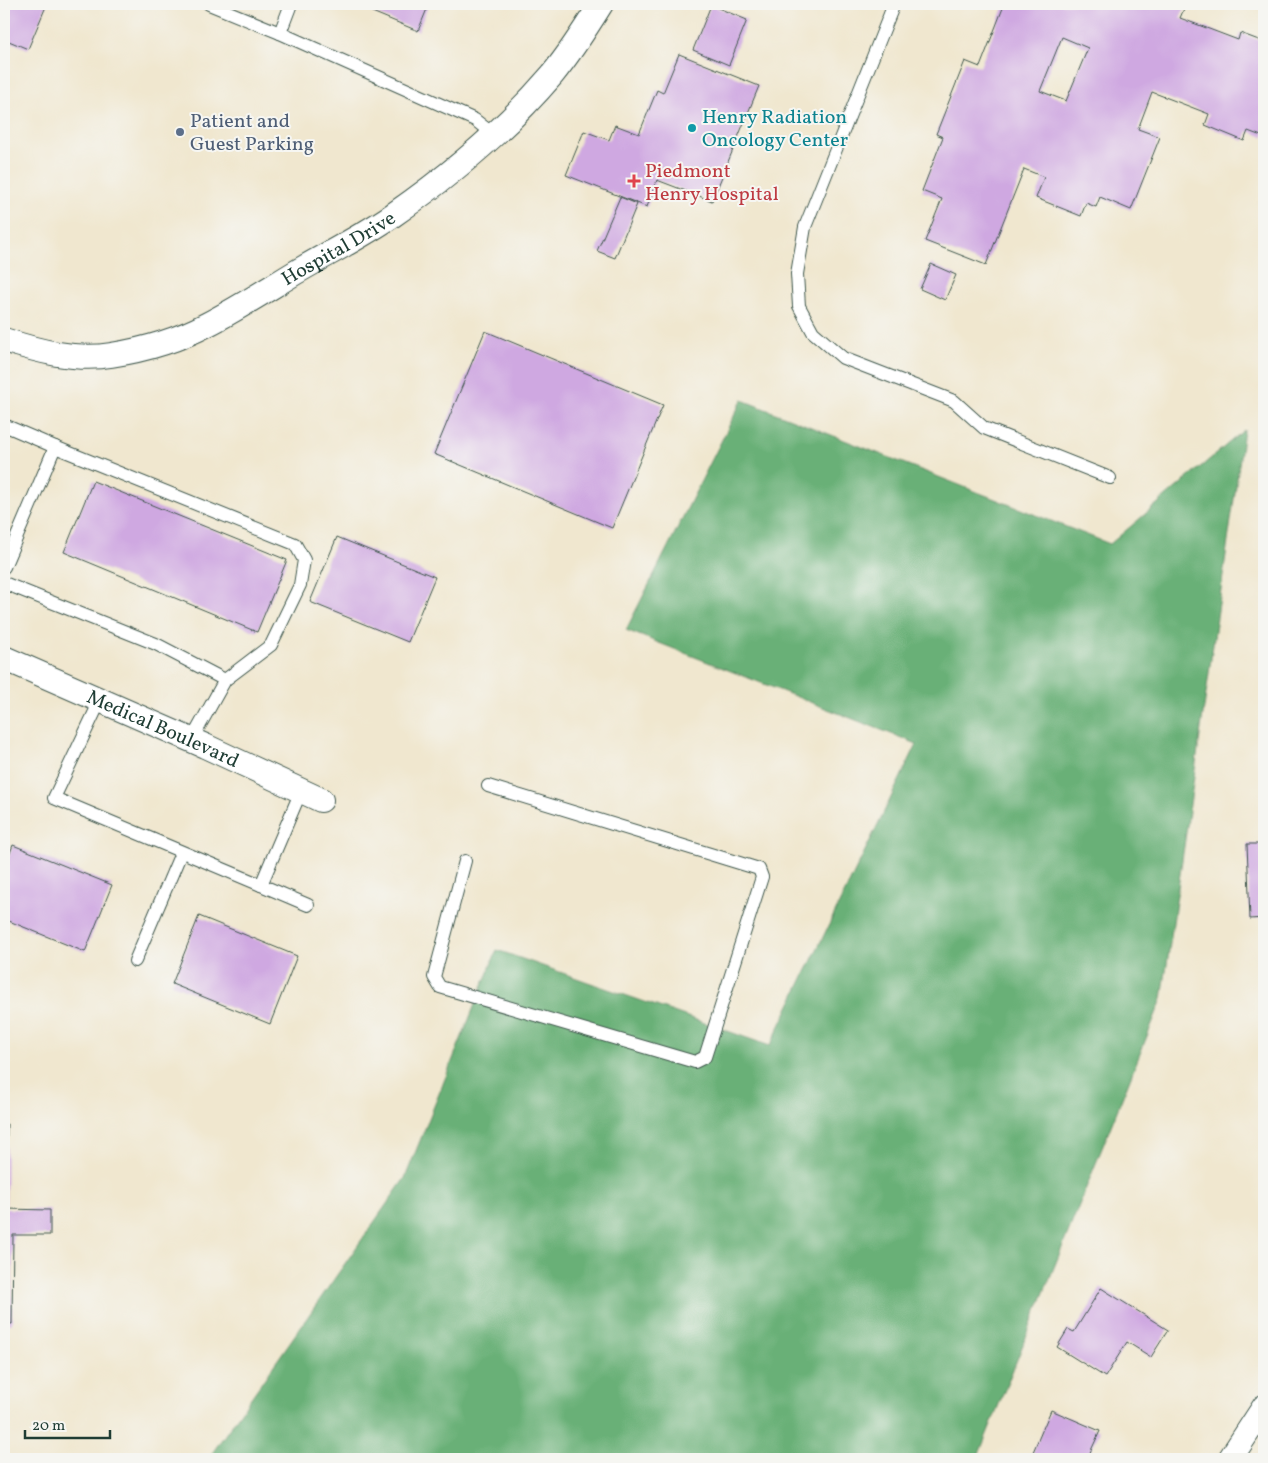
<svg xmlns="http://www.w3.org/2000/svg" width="1268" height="1463" font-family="Vollkorn,serif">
<rect width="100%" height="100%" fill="#f6f6f2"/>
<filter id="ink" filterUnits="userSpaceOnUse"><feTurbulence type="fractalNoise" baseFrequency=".02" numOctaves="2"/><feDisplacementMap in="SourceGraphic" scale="10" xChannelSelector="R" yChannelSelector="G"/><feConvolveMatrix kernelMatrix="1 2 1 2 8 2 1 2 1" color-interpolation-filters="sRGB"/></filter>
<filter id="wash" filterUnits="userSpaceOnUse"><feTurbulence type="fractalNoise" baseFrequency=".0096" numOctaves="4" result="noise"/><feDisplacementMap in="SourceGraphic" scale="20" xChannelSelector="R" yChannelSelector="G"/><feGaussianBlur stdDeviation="1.12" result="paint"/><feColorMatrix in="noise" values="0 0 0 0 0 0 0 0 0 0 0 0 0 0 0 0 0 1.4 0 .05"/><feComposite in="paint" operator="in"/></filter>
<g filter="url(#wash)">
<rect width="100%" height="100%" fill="#f0e7cf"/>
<path fill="#69b077" stroke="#447656" d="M742,400L1110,544L1244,430L1162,999L977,1459H208L405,1178L497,950L770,1046L917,744L626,630Z"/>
<g id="blocks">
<g fill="#cfa8e1" fill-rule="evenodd">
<path d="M4,4H47L28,49L4,39Z"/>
<path d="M353,4H429L418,31Z"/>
<path d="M992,4H1186L1180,18L1238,40L1240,33L1264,42V137L1248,131L1244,141L1205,125L1209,114L1152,92L1138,129L1160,137L1131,210L1100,197L1096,207L1086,203L1081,216L1036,198L1044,177L1024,169L986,265L925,241L942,199L922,191L943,137L936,134L965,61L980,67L1003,8ZM1062,37L1088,48L1066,101L1040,91Z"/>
<path d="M711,5L747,20L729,65L693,50Z"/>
<path d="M679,54L759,86L712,201L657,180L647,207L566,175L584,131L609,140L615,125L639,134L657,90L663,93Z"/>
<path d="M620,197L637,204L615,258L597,251Z"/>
<path d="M931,264L956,275L945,300L920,289Z"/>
<path d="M485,331L663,405L612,528L434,454Z"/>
<path d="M93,481L287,560L257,632L64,552Z"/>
<path d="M337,537L435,577L408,642L310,602Z"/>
<path d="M1247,844H1264V918L1250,919Z"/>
<path d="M13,845L112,885L85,952L4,919V869Z"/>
<path d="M199,916L297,956L270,1024L172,984Z"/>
<path d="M4,1124H7L6,1209L50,1210V1235H13L12,1324L4,1323Z"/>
<path d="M1101,1288L1168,1330L1151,1357L1127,1342L1105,1377L1057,1347L1068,1329L1074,1332Z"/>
<path d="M1051,1410L1100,1431L1087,1459H1030Z"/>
</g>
</g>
</g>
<g filter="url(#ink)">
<use href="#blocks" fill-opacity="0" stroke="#3e564b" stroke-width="1"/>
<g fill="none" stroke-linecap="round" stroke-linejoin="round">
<g stroke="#3e564b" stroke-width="14">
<g id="lane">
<path d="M209,4L280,33"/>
<path d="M291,4L280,33L475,120L494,135"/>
<path d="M894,4L805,227L797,274L799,306L813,332L843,358L954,401L984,428L1110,478"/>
<path d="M4,425L55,447"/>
<path d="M4,567L55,447L295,544L304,560L300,585L271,645L225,680L191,741"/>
<path d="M4,583L156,644L225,680"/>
<path d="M100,701L54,798L261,885L301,791"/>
<path d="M465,861L434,977L440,987L695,1062L705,1057L762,877L759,869L488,786"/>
<path d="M261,885L308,905"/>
<path d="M135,961L181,853"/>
</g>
</g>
<g stroke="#3e564b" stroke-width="26">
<g id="street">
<path id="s1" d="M4,340C38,351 75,361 111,355C144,350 178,340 208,324C237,309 265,291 293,274C325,255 363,236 393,215C452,174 506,129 552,75C570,53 586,28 601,4"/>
<path id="s2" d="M4,658L205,746L321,800"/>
<path d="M1230,1459L1264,1407"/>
</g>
</g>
<use href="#lane" stroke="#fff" stroke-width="12"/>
<use href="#street" stroke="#fff" stroke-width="24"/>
</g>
</g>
<circle fill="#0f9aa8" stroke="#f6f6f2" stroke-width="2" cx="692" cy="128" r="5"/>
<circle fill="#5c6f8a" stroke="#f6f6f2" stroke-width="2" cx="180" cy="132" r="5"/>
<path fill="#e0444e" stroke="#f6f6f2" stroke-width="2" d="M631.5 173.5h5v5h5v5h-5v5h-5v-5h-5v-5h5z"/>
<g text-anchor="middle" stroke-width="4" stroke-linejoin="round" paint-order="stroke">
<g font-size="20" fill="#0d838f" stroke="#f6f6f2" text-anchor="start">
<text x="702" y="123">Henry Radiation<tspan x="702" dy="23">Oncology Center</tspan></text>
</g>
<g font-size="20" fill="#4e5e75" stroke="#f6f6f2" text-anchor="start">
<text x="190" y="127">Patient and<tspan x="190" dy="23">Guest Parking</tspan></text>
</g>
<g font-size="20" fill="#be3a42" stroke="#f6f6f2" text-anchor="start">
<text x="645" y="177">Piedmont<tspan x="645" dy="23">Henry Hospital</tspan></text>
</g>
<g font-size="20" fill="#1f3d34" stroke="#f6f6f2">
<text dy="7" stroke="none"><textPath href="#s1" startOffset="362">Hospital Drive</textPath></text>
<text dy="7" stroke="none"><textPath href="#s2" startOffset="174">Medical Boulevard</textPath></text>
</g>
</g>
<rect width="1268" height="1463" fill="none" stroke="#f6f6f2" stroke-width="20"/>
<path d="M25 1430v8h85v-8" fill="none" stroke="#1f3d34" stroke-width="2.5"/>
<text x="32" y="1430" font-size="15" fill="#1f3d34" stroke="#f6f6f2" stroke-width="4" paint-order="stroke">20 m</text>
</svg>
